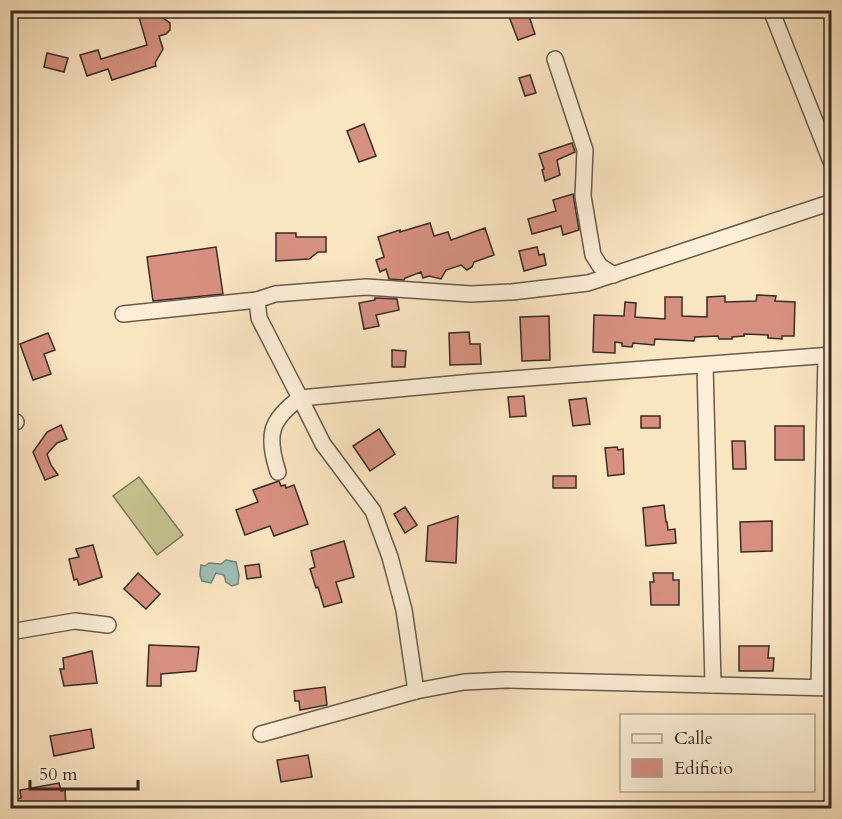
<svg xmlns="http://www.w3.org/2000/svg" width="842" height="819" font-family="Cardo,serif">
<rect width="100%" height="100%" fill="#fae5c1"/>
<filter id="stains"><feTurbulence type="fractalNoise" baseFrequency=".00333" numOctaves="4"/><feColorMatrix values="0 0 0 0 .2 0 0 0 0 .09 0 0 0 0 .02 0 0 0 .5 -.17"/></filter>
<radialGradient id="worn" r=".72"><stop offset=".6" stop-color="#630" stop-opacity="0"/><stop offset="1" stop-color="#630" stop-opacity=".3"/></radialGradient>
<path fill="#c5c28e" stroke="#7e765a" stroke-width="1.5" d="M139,477L183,535L157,555L113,496Z"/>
<path fill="#9fbfb7" stroke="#76847d" stroke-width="1.5" d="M226,560L236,562L239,575L238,584L232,586L226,582L224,575L216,573L211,583L202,581L200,575L201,565L205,566L209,563L221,564Z"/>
<g fill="#d79080" stroke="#382b27" stroke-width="1.5">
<path d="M137,10H161L163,18L170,23V30L166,34L159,36L163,49L155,63L156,66L112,80L108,69L87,76L80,55L98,50L101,59L147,45Z"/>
<path d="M518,10H527L535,34L518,40L508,14Z"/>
<path d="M47,53L68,58L64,72L44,67Z"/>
<path d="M530,75L536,93L525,96L519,78Z"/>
<path d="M364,124L376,156L359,162L347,131Z"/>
<path d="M572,143L575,152L557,160L560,175L545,181L542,170L544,169L539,154Z"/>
<path d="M573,194L579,230L563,235L561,226L532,234L528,219L556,211L553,200Z"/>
<path d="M430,223L434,236L448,232L451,240L485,228L494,255L474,262L472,267L467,270L461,265L446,270L441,279L429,276L423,278L421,272L405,278L404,280L389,279L386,269L380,272L376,260L384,257L378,237L400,230V232Z"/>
<path d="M276,233H296V237H326V252H318L309,259L276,261Z"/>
<path d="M216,247L223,294L153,301L147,257Z"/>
<path d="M537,247L539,255L544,254L546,265L524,271L519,251Z"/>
<path d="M757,295L776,296L775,301L795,302L794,336H782V339L768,338V335L744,334V336L732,337V339H719L718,336L695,337L694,341L655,339L654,345L633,343L632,347L622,346V343L615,342V353L593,352L594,315L624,316L625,302L636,303L635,317L665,319V297H682V316L707,317V297L725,296V302L756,301Z"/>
<path d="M375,298L397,299L399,310L376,315L379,326L364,329L359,303L375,300Z"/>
<path d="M549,316L550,360L522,361L520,317Z"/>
<path d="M469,332L470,344H480L481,364L450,365L449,333Z"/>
<path d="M48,333L55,350L44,354L51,374L33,380L20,344Z"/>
<path d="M392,350L406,351L405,367H392Z"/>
<path d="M524,396L526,416L510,417L508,397Z"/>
<path d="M586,398L590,424L573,426L569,400Z"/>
<rect x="641" y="416" width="19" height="12"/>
<path d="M61,425L67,439L57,443L47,454L51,465L58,475L45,480L33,452L47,432Z"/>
<rect x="775" y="426" width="29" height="34"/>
<path d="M379,429L395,454L370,471L353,446Z"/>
<path d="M732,441H745L746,469H733Z"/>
<path d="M617,447L618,450L623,449L624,474L608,476L605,448Z"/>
<rect x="553" y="476" width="23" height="12"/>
<path d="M279,481L281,486L285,485L286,488L294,485L308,524L274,536L270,526L245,535L236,510L258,502L253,490Z"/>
<path d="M664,505L666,522H667L668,530L675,529L676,543L646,546L643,508Z"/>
<path d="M405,507L417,525L405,533L394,514Z"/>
<path d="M458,516L456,563L426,561L428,526Z"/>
<path d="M772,521V551L741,552L740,522Z"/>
<path d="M344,541L354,577L336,582L342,602L324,607L318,587L316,588L310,569L315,567L311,551Z"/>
<path d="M93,545L102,577L79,585L77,579L74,580L69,559L79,557L76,549Z"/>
<path d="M259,564L261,577L247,579L245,566Z"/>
<path d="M138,573L160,594L146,609L124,589Z"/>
<path d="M653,573H673V580H679V605H651L650,582H654Z"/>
<path d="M149,645L199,647L196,671L161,674V686H147Z"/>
<path d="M739,646H769L768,658H774L773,671H739Z"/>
<path d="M92,651L97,683L64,686L60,669H64L63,658Z"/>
<path d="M325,687L327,705L300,710L299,701H295L294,691Z"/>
<path d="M91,729L94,748L54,756L50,736Z"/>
<path d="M308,755L312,777L281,782L277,760Z"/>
<path d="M59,783L61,791L65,790L66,808H10V800L21,798L20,790Z"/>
</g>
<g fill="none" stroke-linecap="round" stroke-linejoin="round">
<g stroke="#685a4e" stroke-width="18">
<g id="street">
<path d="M771,10L832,164"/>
<path d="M555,59L585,150L583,196L593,255L600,266L614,275"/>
<path d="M123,314L257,300"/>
<path d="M832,355L473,382L300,398L323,444L373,511L390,557L404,610L416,691L464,682L505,680L832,688"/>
<path d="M705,365L713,685"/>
<path d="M10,424L16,422"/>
<path d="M278,472C266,435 270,420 300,398L259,318L257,300L275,294L366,287L471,294L512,292L588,283L832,202"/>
<path d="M10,632L75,621L108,625"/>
<path d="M819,686L826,356"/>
<path d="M261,734L416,691"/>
</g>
</g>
<use href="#street" stroke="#fceed7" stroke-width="15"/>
</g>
<rect width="842" height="819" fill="none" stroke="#fae5c1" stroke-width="36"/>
<rect x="12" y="12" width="818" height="795" fill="none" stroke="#382b27" stroke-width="3"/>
<rect x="18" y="18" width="806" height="783" fill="none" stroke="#382b27" stroke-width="1.5"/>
<rect x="620" y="714" width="195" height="78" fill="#fceed7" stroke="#aea091" stroke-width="1.5"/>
<rect x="632" y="734" width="30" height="9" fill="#fceed7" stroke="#aea091" stroke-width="1.5"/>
<text x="674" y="744" font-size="18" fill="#382b27">Calle</text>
<rect x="632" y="759" width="30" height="18" fill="#d79080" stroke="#aea091" stroke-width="1.5"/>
<text x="674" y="774" font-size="18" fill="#382b27">Edificio</text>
<path d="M30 780v9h108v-9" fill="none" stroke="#382b27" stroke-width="3"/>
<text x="39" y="780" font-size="18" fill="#382b27" stroke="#fceed7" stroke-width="4.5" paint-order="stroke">50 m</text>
<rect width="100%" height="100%" filter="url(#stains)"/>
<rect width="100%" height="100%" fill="url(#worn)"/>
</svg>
